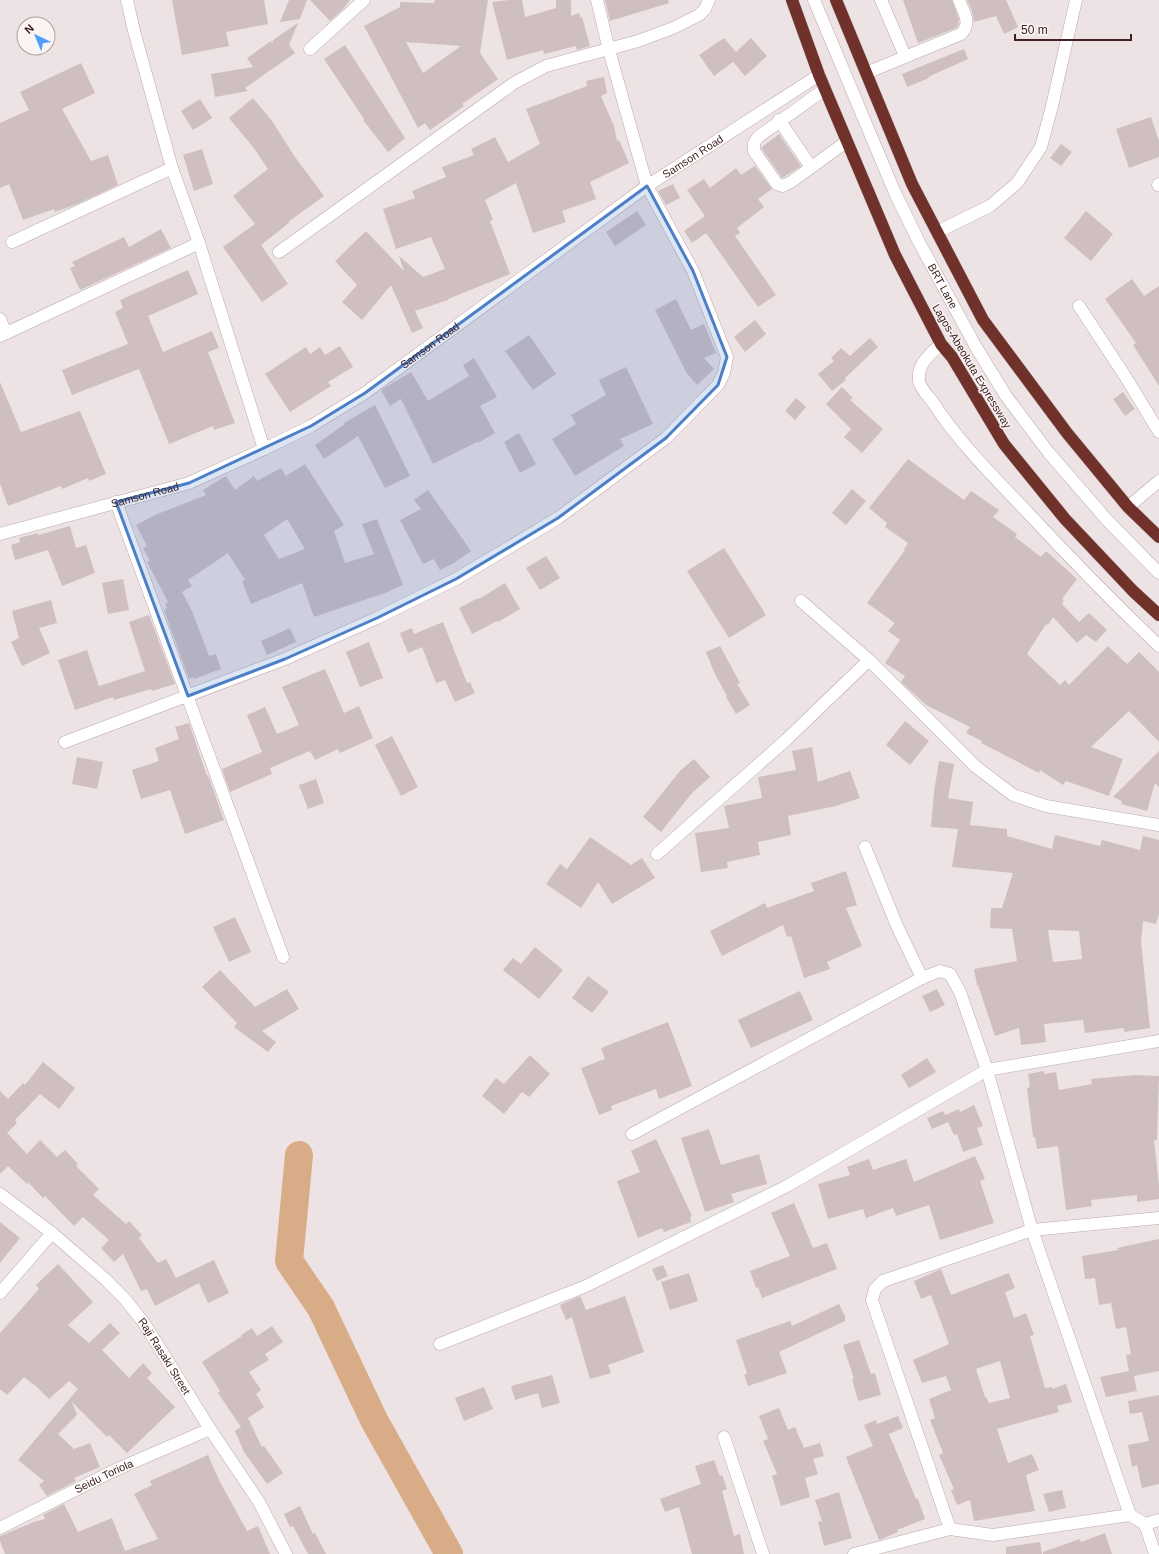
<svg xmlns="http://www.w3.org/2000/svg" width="1159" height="1554" font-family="Arial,sans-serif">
<rect width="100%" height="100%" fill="#eee3e4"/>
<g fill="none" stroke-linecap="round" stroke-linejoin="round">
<path stroke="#d8ac86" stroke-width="28" d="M299,1155L289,1261L321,1308L374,1420L449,1554"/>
</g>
<g fill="#cfbfc1" fill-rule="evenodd">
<path d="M172,0H264L268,24L226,32L229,46L182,55Z"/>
<path d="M289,0H307L300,19L280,22Z"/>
<path d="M310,0H350L343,9L330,21Z"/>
<path d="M435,0H488L480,53L498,79L462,104L464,106L430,130L425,123L418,128L364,26L400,7V2L434,3ZM406,42L461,46L423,73Z"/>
<path d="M509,0H522L525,17L556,8V0H571V16L579,13L580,17H582L590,46L577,50L576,46L544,54L543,50L507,60L492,2Z"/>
<path d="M605,0H668L669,3L610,21Z"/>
<path d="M903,0H952L959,19L958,26L956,28L918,43Z"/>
<path d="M967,0H1006L1018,27L1004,34L996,16L974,22L972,11Z"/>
<path d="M298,23L289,45L295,53L245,88L248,91L215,97L211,74L253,67L247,58L271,41L272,44L273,40Z"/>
<path d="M724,38L736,52L751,38L767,56L745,76L733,62L714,76L699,55Z"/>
<path d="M345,45L405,138L388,152L363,120L364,119L324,59Z"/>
<path d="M964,49L968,59L928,77L929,78L907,87L902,74Z"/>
<path d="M81,63L95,93L62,109L91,161L108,155L118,185L77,204L55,212L54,209L23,220L9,184L0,188V123L29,110L20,92Z"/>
<path d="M604,77L607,93L601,96L614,126L617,141L619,140L629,163L590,182L596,199L562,211L566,222L533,233L516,183L485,200L493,220L490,221L510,274L448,299V300L415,311L423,328L412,333L391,285L362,320L342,302L357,285L335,261L366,231L404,271L399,256L423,277L445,269L431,237L396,249L383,209L415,198L412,191L446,177L442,167L474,155L471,149L495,137L508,162L540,144L526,109L587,86L586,81Z"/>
<path d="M253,98L272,121L295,157L324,196L288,222L289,223L261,245L288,284L262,302L223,247L255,224L233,196L268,169L253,147L229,118Z"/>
<path d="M200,99L212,118L193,130L181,111Z"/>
<path d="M1151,117L1159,141V157L1129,168L1116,129Z"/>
<path d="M779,134L801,166L782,178L762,149V147Z"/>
<path d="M1061,144L1072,152L1061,166L1050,158Z"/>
<path d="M202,149L213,184L194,191L183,155Z"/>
<path d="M755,166L772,189L758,199L764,207L737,228L740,233L735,236L776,295L758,307L706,233L692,243L684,231L705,216L687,190L704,179L710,188L736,168L741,175Z"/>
<path d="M673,184L680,198L666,205L658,191Z"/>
<path d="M637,211L646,225L615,246L606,232Z"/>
<path d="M1086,211L1113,234L1091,261L1064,238Z"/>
<path d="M161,229L171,248L80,290L70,268L75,266L72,262L124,237L129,247Z"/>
<path d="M188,270L198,294L148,316L163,352L212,331L219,348L208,352L235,423L214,430L213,426L169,444L139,369L72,395L62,370L128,344L115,312L123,308L120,300Z"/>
<path d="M1132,279L1144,296L1159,286V386L1133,345L1136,343L1105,299Z"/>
<path d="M676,299L691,330L704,324L716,353L704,358L714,369L697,385L686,372L655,310Z"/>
<path d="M755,320L766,334L745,352L734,337Z"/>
<path d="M529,335L556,374L533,390L505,351Z"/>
<path d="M870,338L878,347L845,378L846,380L832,391L818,374L834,361L831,358L841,348L850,356Z"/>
<path d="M340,346L353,367L328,382L331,386L290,412L265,374L306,347L310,354L320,347L325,355Z"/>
<path d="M474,358L497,397L480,406L495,433L478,443L477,442L433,464L401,399L390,406L381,390L411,372L428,401L469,376L463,365Z"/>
<path d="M626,367L653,424L620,439L624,446L575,476L552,439L576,424L571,415L606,395L599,380Z"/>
<path d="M0,382L21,432L80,411L106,474L89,481L88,478L62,489L61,486L8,506L0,484Z"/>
<path d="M842,387L853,398L850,400L883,429L862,453L844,437L851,429L826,404Z"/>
<path d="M1123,392L1135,409L1125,416L1113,399Z"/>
<path d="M796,398L806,407L795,420L785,411Z"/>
<path d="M375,405L410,476L385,488L358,436L324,459L315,445L345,424L344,423Z"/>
<path d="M519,433L536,464L520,473L504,442Z"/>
<path d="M908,459L964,500L971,491L999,510L993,517L1017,534L1015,537L1041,557L1046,551L1077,579L1062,599L1064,600L1062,604L1079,622L1089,613L1107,630L1096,642L1086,635L1077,643L1053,617L1048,625L1046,624L1027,654L1060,685L1065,680L1069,685L1108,646L1127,664L1139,652L1159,672V742L1129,711L1091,747L1123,759L1109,796L1066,781L1063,785L1040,770L1039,773L989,747L981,743L982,741L966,733L970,727L926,705L901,682L905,676L885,663L900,640L888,631L895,623L867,603L905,550L904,549L908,543L885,527L887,523L869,508Z"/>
<path d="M305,464L344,525L334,531L345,563L374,554L362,524L377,519L403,585L385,593L314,617L302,583L251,604L242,581L245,580L228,553L188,580L192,586L182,592L192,611L209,656L216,654L221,669L194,679L193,677L189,679L164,610L167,608L165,604L168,602L147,562L150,561L143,548L147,546L136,525L155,515L206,495L203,490L226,476L235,490L254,476L257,481L281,468L286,476ZM287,519L305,549L279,559L264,535Z"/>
<path d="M852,489L866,501L846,525L832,513Z"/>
<path d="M428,490L471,551L454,563L440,570L434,559L423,564L400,520L421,509L414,500Z"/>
<path d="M70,526L76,548L86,545L95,573L62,586L48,550L15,560L11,545L20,542L19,538L38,533L39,535Z"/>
<path d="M724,548L766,615L729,638L687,571Z"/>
<path d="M546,556L560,578L540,590L526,568Z"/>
<path d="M123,579L129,610L108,614L102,583Z"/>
<path d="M505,583L520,609L498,622L497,621L472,634L459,608L478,598L479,599Z"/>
<path d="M51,600L57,623L39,628L50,653L22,666L11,642L19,638L12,611Z"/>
<path d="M149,615L175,684L152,691L151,689L114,700L113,697L75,710L58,660L87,650L99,686L145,671L129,622Z"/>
<path d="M443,622L467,683L470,682L475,693L455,702L445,680L436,683L422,647L408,653L400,633L412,628L414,634Z"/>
<path d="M290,628L296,642L267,655L261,641Z"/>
<path d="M369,642L383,678L360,687L346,652Z"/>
<path d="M720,646L740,683L737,684L750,705L736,714L726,697L727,696L714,672L706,652Z"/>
<path d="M325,669L344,713L359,706L373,738L340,753L338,749L315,760L310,751L270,768L272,774L230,792L222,769L262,752L247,715L265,707L277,734L299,725L282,687Z"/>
<path d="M905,721L929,741L910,765L886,745Z"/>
<path d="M189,723L207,776L208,775L224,820L185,834L170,790L141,799L132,770L159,761L155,748L179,739L175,727Z"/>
<path d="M392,736L418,787L401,796L375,745Z"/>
<path d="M812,747L818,782L850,771L860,798L836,806L788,816L791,835L758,842L760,855L727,862L728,868L701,872L695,833L729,828L724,806L762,798L758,777L796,770L792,751Z"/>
<path d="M1159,751V787L1155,783L1147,811L1121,804L1122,801L1113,797Z"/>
<path d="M77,757L103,762L97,789L72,784Z"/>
<path d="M694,759L710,777L692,793L661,832L643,817L680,771Z"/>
<path d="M939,761L954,764L948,798L973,802L970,825L1007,829V836L1052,849L1055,835L1100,846L1102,840L1140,850L1143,836L1159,840V914L1156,924L1143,921L1141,941L1150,1028L1124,1032V1028L1085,1033L1083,1020L1044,1024L1046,1042L1021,1045L1019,1028L995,1036L978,985H977L974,969L1017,961L1012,929L990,928L991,908H1002L1013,873L952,867L958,829L931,827L934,792ZM1048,930L1079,931L1082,959L1053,962Z"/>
<path d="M316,779L324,803L308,809L299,785Z"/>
<path d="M590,837L631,865L642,858L655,878L612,904L598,882L581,908L546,884L560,864L567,869Z"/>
<path d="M846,871L857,905L846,908L862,946L827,962L830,969L804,978L791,936L787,937L783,925L722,956L710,931L765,903L767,908L814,891L811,883Z"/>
<path d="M235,917L251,952L229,962L213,927Z"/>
<path d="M535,947L563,970L539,999L503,970L513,958L521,964Z"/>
<path d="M220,970L255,1007L287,989L299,1009L262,1031L276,1042L268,1052L234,1027L237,1023L202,987Z"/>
<path d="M588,976L609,992L592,1013L572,998Z"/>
<path d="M937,989L945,1005L930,1012L922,996Z"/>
<path d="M800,991L813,1020L751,1048L738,1020Z"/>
<path d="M668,1022L692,1086L659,1099L656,1089L611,1106L612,1110L599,1115L581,1068L605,1059L601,1048Z"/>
<path d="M530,1055L550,1074L529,1097L522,1092L504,1114L482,1096L496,1078L504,1084Z"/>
<path d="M927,1058L936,1072L909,1088L901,1075Z"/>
<path d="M43,1062L75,1088L59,1109L40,1094L15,1120L17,1123L7,1133L27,1154L40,1140L57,1157L65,1150L78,1164L76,1166L99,1189L93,1195L126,1224L129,1221L142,1235L139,1238L158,1263L166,1259L176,1278L214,1260L229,1293L208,1303L199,1283L155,1306L147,1289L141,1291L123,1254L114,1262L101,1248L109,1240L83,1217L74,1226L45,1196L43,1198L28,1182L27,1184L8,1166L0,1174V1091L8,1099L23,1083L25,1085Z"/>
<path d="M1044,1071V1074L1056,1072L1059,1090L1092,1084L1091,1079L1135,1075L1159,1076L1157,1140H1154L1159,1186V1199L1137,1202V1195L1091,1200L1092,1206L1066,1210L1058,1146L1037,1149L1035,1137H1033L1027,1088L1030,1087L1028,1074Z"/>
<path d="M974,1105L983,1126L977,1128L983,1145L963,1152L957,1134L954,1135L948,1122L932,1129L927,1118L943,1111L945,1115L959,1109L960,1112Z"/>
<path d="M709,1129L721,1165L759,1154L767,1184L731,1194L734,1202L705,1212L681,1138Z"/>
<path d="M656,1139L692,1216L690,1217L691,1222L664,1232L662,1228L638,1238L617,1181L640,1172L631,1151Z"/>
<path d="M975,1156L985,1179L980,1181L994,1223L940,1240L929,1205L896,1216L893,1208L866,1218L863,1209L828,1219L818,1184L850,1175L847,1167L869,1159L873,1170L906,1159L914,1182Z"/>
<path d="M794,1203L813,1248L827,1243L837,1269L762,1298L758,1287L756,1288L750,1271L790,1256L771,1213Z"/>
<path d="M0,1222L20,1238L0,1263Z"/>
<path d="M1159,1239V1371L1134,1376L1137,1391L1106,1397L1100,1377L1129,1371L1126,1355L1131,1354L1126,1327L1116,1329L1111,1303L1099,1305L1095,1278L1085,1279L1082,1256L1118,1250L1117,1248Z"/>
<path d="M58,1264L93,1302L68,1325L89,1343L110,1323L120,1333L102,1350L129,1378L143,1363L152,1373L147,1378L175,1407L127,1453L109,1435L107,1437L72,1402L77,1415L58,1434L74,1449L90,1443L100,1467L74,1478L76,1481L47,1496L39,1485L44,1481L18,1460L78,1389L69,1381L49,1399L34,1384V1385L24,1377L7,1395L0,1389V1333L39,1289L36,1285Z"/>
<path d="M663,1265L668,1276L657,1281L652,1269Z"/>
<path d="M941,1269L951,1295L1009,1273L1015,1288L1005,1292L1014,1318L1026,1313L1034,1335L1030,1336L1045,1388L1052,1387V1389L1066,1384L1072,1402L1057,1406L1059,1412L997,1429L1008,1463L1032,1454L1039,1470L1026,1475L1035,1511L974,1521L970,1500L957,1505L951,1490L954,1489L939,1455L943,1453L930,1420L935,1418L929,1399L951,1390L946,1376L922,1383L913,1360L949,1344L931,1295L921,1299L914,1281ZM1000,1361L1010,1398L989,1403L986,1397H985L976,1369Z"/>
<path d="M689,1273L698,1301L670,1310L661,1282Z"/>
<path d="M580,1296L586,1310L625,1296L644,1352L608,1365L611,1373L590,1379L572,1317L566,1320L560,1305Z"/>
<path d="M839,1304L845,1316V1321L779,1352L787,1373L748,1386L744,1375L747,1373L736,1340L790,1321L792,1326Z"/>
<path d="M272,1326L283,1342L265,1354L269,1360L249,1372L261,1390L256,1394L264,1407L248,1418L262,1447L264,1446L283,1473L267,1484L244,1452L235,1431L241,1427L218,1393L220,1391L202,1362L242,1336L241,1335L252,1328L257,1336Z"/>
<path d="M859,1340L871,1374L875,1373L881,1395L858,1401L852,1379H854L843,1345Z"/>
<path d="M552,1375L560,1403L542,1408L538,1393L515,1400L511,1386Z"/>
<path d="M484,1387L493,1409L464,1421L455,1398Z"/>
<path d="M1159,1395V1484L1142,1488L1137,1465L1132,1467L1128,1445L1149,1441L1142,1412L1130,1414L1128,1401Z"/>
<path d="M779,1408L788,1430L795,1427L804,1448L820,1443L824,1456L813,1459L818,1474L805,1478L810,1497L781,1506L772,1476L777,1474L763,1441L768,1439L759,1416Z"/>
<path d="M898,1416L903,1428L889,1434L916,1499H918L925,1519L897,1530L898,1532L879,1540L846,1457L873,1446L864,1425L876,1420L877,1424Z"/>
<path d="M208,1455L219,1480L247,1531L258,1526L270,1554H5L0,1541V1536L34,1522L45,1519L43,1515L64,1504L78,1532L112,1518L125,1551L158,1539L134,1494L152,1485L150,1481Z"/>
<path d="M714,1460L720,1476L722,1475L727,1489L722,1491L734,1536L740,1534L744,1554H692L679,1507L665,1512L660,1499L701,1484L695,1466Z"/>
<path d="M1062,1490L1066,1508L1049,1512L1043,1494Z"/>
<path d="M839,1492L852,1538L824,1546L818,1522L822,1521L815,1500Z"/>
<path d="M300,1506L313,1534L315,1533L326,1554H308L293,1526L290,1527L284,1514Z"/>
<path d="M1105,1533L1112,1554H1043V1552L1080,1539L1081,1542Z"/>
<path d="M1040,1542L1042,1554H1006V1547Z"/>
</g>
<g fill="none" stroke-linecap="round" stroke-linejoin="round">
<g stroke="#baa9aa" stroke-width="13">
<g id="minor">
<path d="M127,0L134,31L172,168L199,243L264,449"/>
<path id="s1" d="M814,0L895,193L920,244L976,347L1006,396L1049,453L1107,520L1159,573"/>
<path d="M881,0L905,56"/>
<path d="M310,49L364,0"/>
<path d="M866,73L961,34C972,23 964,13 959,0"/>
<path d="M825,89L758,137L754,143V151L777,184L783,186L791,182L846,142"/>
<path d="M779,120L811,167"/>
<path d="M1158,185L1159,184"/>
<path d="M937,232L990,206L1017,183L1041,147L1052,106L1076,0"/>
<path d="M12,242L172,168"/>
<path d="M279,252L514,83L546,66L638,41L673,28L699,15L705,9L709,0"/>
<path d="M1079,306L1125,376L1159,432"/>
<path d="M0,319L6,333"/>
<path d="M0,336L199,243"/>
<path d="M941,344C930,354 917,364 919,381C920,388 928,396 932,401C959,443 995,478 1029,514C1071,559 1114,603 1159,646"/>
<path d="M116,502L283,957"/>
<path d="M1128,507L1159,481"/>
<path id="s2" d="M0,534L189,483L264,449L311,426L365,393L647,186L819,75"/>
<path d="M801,601L869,660L975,766L1013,795L1046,806L1159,825"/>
<path d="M65,742L285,659L377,618L456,579L558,518L666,438L718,385L724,373L727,357L693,271L647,186L609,50L597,0"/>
<path d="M865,847L897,926L922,978"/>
<path d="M657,854L786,740L869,660"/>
<path d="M632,1134L922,978L940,971L950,974L960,992L987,1070L1032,1230L1130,1515"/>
<path id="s3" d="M0,1194L52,1233L105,1279L124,1298L144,1323L210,1429L259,1502L286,1554"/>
<path d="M0,1293L52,1233"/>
<path d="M440,1344L586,1286L787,1186L987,1070L1159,1041"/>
<path d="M724,1437L763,1554"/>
<path d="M1145,1524L1155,1554"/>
<path id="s4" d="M0,1528L113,1471L210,1429"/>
<path d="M950,1529L872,1300L875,1289L883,1281L1032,1230L1159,1218"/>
<path d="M854,1554L950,1529L993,1535L1130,1515L1145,1524L1159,1520"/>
</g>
</g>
<g stroke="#cac1c1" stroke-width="13">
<g id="highway">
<path d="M792,0L819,75L895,255L941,344L952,357L1004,444L1065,519L1133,591L1159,615"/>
<path d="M836,0L912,184L983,320L1067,433L1128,507L1159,537"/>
</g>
</g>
<use href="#minor" stroke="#fff" stroke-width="12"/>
<use href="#highway" stroke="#70312a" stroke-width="12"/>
</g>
<path fill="#4d7fc7" fill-opacity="0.2" stroke="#4d7fc7" stroke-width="3" stroke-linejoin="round" d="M647,186L693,271L727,357L718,385L666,438L558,518L456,579L377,618L285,659L188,696L116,502L189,483L311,426L365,393Z"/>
<g text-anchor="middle" stroke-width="3" stroke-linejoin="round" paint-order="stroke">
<g font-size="11" fill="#412221" stroke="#faf4f5">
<text dy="4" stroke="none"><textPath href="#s2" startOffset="798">Samson Road</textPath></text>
<text dy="4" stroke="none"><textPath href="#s1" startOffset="314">BRT Lane</textPath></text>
<text dy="4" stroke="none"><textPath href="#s2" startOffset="474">Samson Road</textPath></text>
<text transform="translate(972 366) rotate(59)" y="4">Lagos-Abeokuta Expressway</text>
<text dy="4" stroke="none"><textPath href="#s2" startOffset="150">Samson Road</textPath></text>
<text dy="4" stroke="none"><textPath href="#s3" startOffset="233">Raji Rasaki Street</textPath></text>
<text dy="4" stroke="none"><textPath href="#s4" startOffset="116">Seidu Toriola</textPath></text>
</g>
</g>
<g transform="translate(36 36) rotate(316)"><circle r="19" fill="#faf4f5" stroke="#b0a0a0"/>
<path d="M0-3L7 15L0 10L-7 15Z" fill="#519efe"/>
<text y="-6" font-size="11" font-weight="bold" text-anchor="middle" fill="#412221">N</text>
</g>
<path d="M1015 34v6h116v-6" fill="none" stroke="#412221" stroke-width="2"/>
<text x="1021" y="34" font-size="12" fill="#412221" stroke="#faf4f5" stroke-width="3" paint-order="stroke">50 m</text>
</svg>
